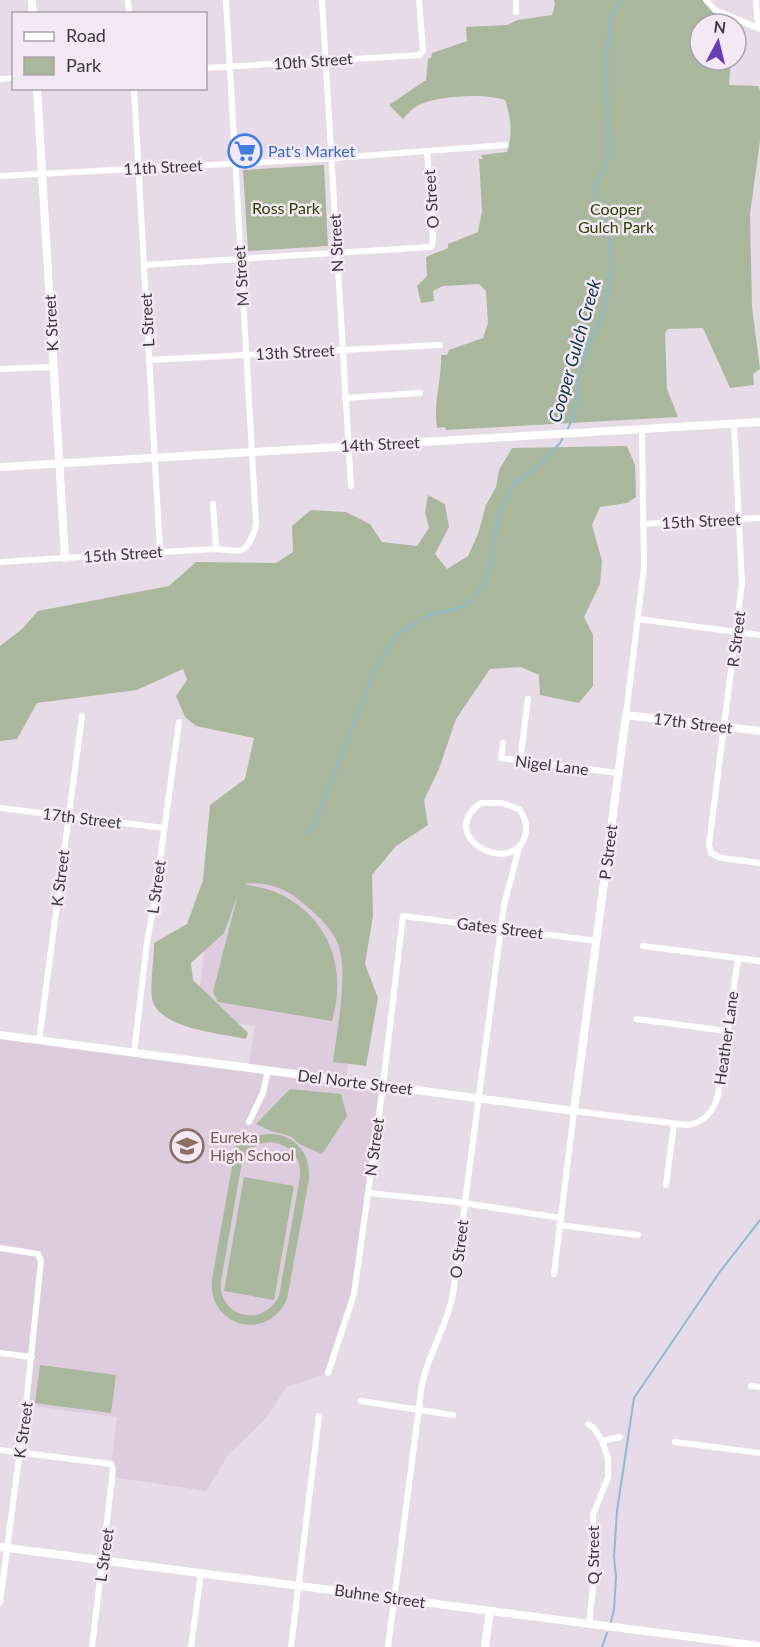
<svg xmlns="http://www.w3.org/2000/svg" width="760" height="1647" font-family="Lato,sans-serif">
<rect width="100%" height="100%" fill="#e7dbe8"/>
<path fill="#dcccdd" d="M216,860L370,879L346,1080L383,1085L354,1294L328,1373L287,1387L266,1418L229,1454L206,1491L113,1477L111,1464L117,1417L26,1405L32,1357L0,1353V1035L248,1068L255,1026L196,1016Z"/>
<g fill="#a9b79c" fill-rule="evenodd">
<path d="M554,0H704L730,24H700V60H731L729,85L758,86L760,90V141L750,214L752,307L760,369L753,374L754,385L730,388L703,328L668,329L665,333L667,389L678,417L446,430L445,427L437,428C433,403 442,379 441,355H447L449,350L483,338L488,323L486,291L479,284L443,286L433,291L434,301L421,303L417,286L427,276L426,257L448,248V244L478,232L482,211L479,159H483L481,155L507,152C513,136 511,116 505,100C484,93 437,95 417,106C412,109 407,114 403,119L389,105L426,80L428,59L431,58L432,53L467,41L466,27L507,25L518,20L552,15L555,4Z"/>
<path d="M324,165L328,246L248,251L243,170Z"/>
<path d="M627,446L635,465L636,497L627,503L600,507L592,525L602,561L600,584L584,617L593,635V686L579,703L540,695L539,675L521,667L490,669L456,719L439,769L424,800L428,825L396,846L372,875L373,916L365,964L378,998L366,1066L333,1062C337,1031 347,980 340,950C335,930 318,916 303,903C286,888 266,881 244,884C255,887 269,888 280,894C330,919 347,968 332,1021L218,1002L213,992L238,894L224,933L191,963L193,980L248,1033L246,1039C220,1033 159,1029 152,999C150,986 154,957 154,943L187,924L203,880L210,805L245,779L254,738L196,726L185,717L176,696L187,680L183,669L137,690L37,703L17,739L0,741V646L22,629L38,611L169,586L196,562L276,563L293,552L292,526L311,510L346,512L370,524L382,542L417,546L429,528L425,512L428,495L445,504L449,527L435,554L447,569L468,556L478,534L486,505L496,487L499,470L512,448Z"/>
<path d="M290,1089L341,1094L347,1116L322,1154L301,1145L290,1136L271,1131L256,1124Z"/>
<path d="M238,1133L246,1135V1142C276,1122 312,1142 309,1179L287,1299C268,1343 207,1327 212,1279ZM270,1142C290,1144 302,1158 300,1177L279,1296C263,1329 217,1317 221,1281L242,1162C248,1149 257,1143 270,1142Z"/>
<path d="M244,1177L294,1186L274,1300L224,1291Z"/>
<path d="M40,1365L116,1375L111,1413L35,1403Z"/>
</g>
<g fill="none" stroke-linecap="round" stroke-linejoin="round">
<g stroke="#89bbd4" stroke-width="2">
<path d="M567,431L575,411L580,374L587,348L603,315L613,266L605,220L594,189L608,158L607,55L611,16L620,0"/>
<path d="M307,833L313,827L374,672L397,634L432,614L464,607L473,599L486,582L491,560L499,512L514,484L540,464L560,443L564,436"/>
<path d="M610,1625L614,1610L616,1577L614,1557L617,1511L634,1398L719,1273L760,1220"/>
<path d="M602,1647L607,1633"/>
</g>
<g stroke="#fff" stroke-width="6">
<path d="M128,0L129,14"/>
<path d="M322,0L351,486"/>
<path d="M516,0V12"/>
<path d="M706,0L715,10L760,29"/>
<path d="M756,0L758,28"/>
<path d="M206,68L420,55L423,50L419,0"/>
<path d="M0,79L14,78"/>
<path d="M134,88L160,552"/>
<path d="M0,176L322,159L505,145"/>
<path d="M144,265L431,247L433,240L427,151"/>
<path d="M149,360L440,345"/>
<path d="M0,369L54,367"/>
<path d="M345,398L420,393"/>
<path d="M734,423L742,583L709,845L711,853L721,858L760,863"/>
<path d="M213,504L216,549"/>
<path d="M643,524L760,518"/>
<path d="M0,562L160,552L216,549L238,551L244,549L249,543L255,530L256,523L226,0"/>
<path d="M638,619L760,635"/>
<path d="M626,715L644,567L642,429"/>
<path d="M503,743L501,758L618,773"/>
<path d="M520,761L528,699"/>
<path d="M481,803H502L519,809C525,817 528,826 525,836C512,878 434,836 481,803Z"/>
<path d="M0,808L164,828"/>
<path d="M643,946L760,961"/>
<path d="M636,1019L727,1031"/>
<path d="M39,1041L82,716"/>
<path d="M134,1053L147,942L154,904L179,722"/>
<path d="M249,1122L263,1093L268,1070"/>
<path d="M666,1185L674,1124"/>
<path d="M368,1193L457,1202L561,1218"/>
<path d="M559,1225L638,1235"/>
<path d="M0,1248L38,1254L41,1261L26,1405L0,1602"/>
<path d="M554,1274L574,1111L687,1125C704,1123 714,1111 718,1095L738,959"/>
<path d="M0,1353L32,1357"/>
<path d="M328,1373L354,1294L383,1085L403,916L597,941"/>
<path d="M751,1386L760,1387"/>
<path d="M361,1401L453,1415"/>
<path d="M588,1424L594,1428L602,1441L608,1458V1477L593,1515V1536L590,1554L594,1579L589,1624"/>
<path d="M602,1441L620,1437"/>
<path d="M675,1442L760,1453"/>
<path d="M0,1450L111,1464L113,1470L92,1647"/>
<path d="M191,1647L201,1573"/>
<path d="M291,1647L319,1416"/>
<path d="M388,1647L422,1384C429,1353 447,1325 453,1294L504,905L519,848"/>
</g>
<g stroke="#fff" stroke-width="8">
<path d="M32,0L33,14"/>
<path d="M37,88L65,558"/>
<path d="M0,467L760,422"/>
<path d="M0,1035L574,1111L626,715L760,731"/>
<path d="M0,1547L760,1646"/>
<path d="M485,1647L490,1611"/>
</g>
</g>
<defs>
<g id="supermarket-ring" transform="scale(1.725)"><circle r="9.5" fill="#f4e8f5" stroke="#3f7fe0" stroke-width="1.5"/><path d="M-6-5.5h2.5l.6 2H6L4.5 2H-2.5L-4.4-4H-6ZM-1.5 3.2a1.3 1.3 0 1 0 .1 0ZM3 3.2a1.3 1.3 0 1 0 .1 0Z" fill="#3f7fe0"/></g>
<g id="school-ring" transform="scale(1.725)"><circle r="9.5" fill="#f4e8f5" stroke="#8d6e63" stroke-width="1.5"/><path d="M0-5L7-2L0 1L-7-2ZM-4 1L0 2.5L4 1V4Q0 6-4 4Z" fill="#8d6e63"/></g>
</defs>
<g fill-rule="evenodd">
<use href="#supermarket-ring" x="245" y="151"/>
<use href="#school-ring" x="187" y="1146"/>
</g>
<g text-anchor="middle" stroke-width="5" stroke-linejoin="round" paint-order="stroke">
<g font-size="16" fill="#3d383d" stroke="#f4e8f5">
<text transform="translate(313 61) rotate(-4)" y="6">10th Street</text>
<text transform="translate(163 167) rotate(-3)" y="6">11th Street</text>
<text transform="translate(431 199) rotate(-94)" y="6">O Street</text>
<text transform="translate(336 243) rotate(-93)" y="6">N Street</text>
<text transform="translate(241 276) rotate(-94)" y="6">M Street</text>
<text transform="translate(147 320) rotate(-93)" y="6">L Street</text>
<text transform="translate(51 323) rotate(-93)" y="6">K Street</text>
<text transform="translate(295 352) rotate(-3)" y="6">13th Street</text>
<text transform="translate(380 444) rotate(-3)" y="6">14th Street</text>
<text transform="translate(701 521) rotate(-3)" y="6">15th Street</text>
<text transform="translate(123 554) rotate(-4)" y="6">15th Street</text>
<text transform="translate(736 639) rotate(-83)" y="6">R Street</text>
<text transform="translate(693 723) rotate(7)" y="6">17th Street</text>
<text transform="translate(552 765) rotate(7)" y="6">Nigel Lane</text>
<text transform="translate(82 818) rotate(7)" y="6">17th Street</text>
<text transform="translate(608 852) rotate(-83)" y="6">P Street</text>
<text transform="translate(60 878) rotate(-83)" y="6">K Street</text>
<text transform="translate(156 887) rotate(-82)" y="6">L Street</text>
<text transform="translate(500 928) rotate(7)" y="6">Gates Street</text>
<text transform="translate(726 1038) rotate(-82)" y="6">Heather Lane</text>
<text transform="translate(355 1082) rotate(7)" y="6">Del Norte Street</text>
<text transform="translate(374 1147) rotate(-82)" y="6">N Street</text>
<text transform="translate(459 1249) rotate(-83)" y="6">O Street</text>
<text transform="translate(23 1430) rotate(-82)" y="6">K Street</text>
<text transform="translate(104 1555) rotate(-82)" y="6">L Street</text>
<text transform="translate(593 1555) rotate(-90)" y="6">Q Street</text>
<text transform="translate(380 1596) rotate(8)" y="6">Buhne Street</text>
</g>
<g font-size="16" fill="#366cbe" stroke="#f4e8f5" text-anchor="start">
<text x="268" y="157">Pat's Market</text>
</g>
<g font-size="16" fill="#294300" stroke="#f4e8f5">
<text x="286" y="214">Ross Park</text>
<text x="616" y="215">Cooper<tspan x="616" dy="18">Gulch Park</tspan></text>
</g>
<g font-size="16" fill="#785e54" stroke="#f4e8f5" text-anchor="start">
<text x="210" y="1143">Eureka<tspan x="210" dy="18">High School</tspan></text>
</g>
<g font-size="18" font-style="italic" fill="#0c3749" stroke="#f4e8f5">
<text transform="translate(575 351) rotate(-74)" y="6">Cooper Gulch Creek</text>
</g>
</g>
<rect x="12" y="12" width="195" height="78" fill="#f4e8f5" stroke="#aba2ab" stroke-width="1.5"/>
<rect x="24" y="32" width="30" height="9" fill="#ffffff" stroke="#aba2ab" stroke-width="1.5"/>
<text x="66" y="42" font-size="18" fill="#3d383d">Road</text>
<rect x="24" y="57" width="30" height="18" fill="#a9b79c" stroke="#aba2ab" stroke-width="1.5"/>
<text x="66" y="72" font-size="18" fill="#3d383d">Park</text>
<g transform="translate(718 42) rotate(7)"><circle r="28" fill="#f4e8f5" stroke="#aba2ab" stroke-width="1.5"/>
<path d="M0-4.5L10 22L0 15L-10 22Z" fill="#663cb4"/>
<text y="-9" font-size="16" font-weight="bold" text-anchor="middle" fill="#3d383d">N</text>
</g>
</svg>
